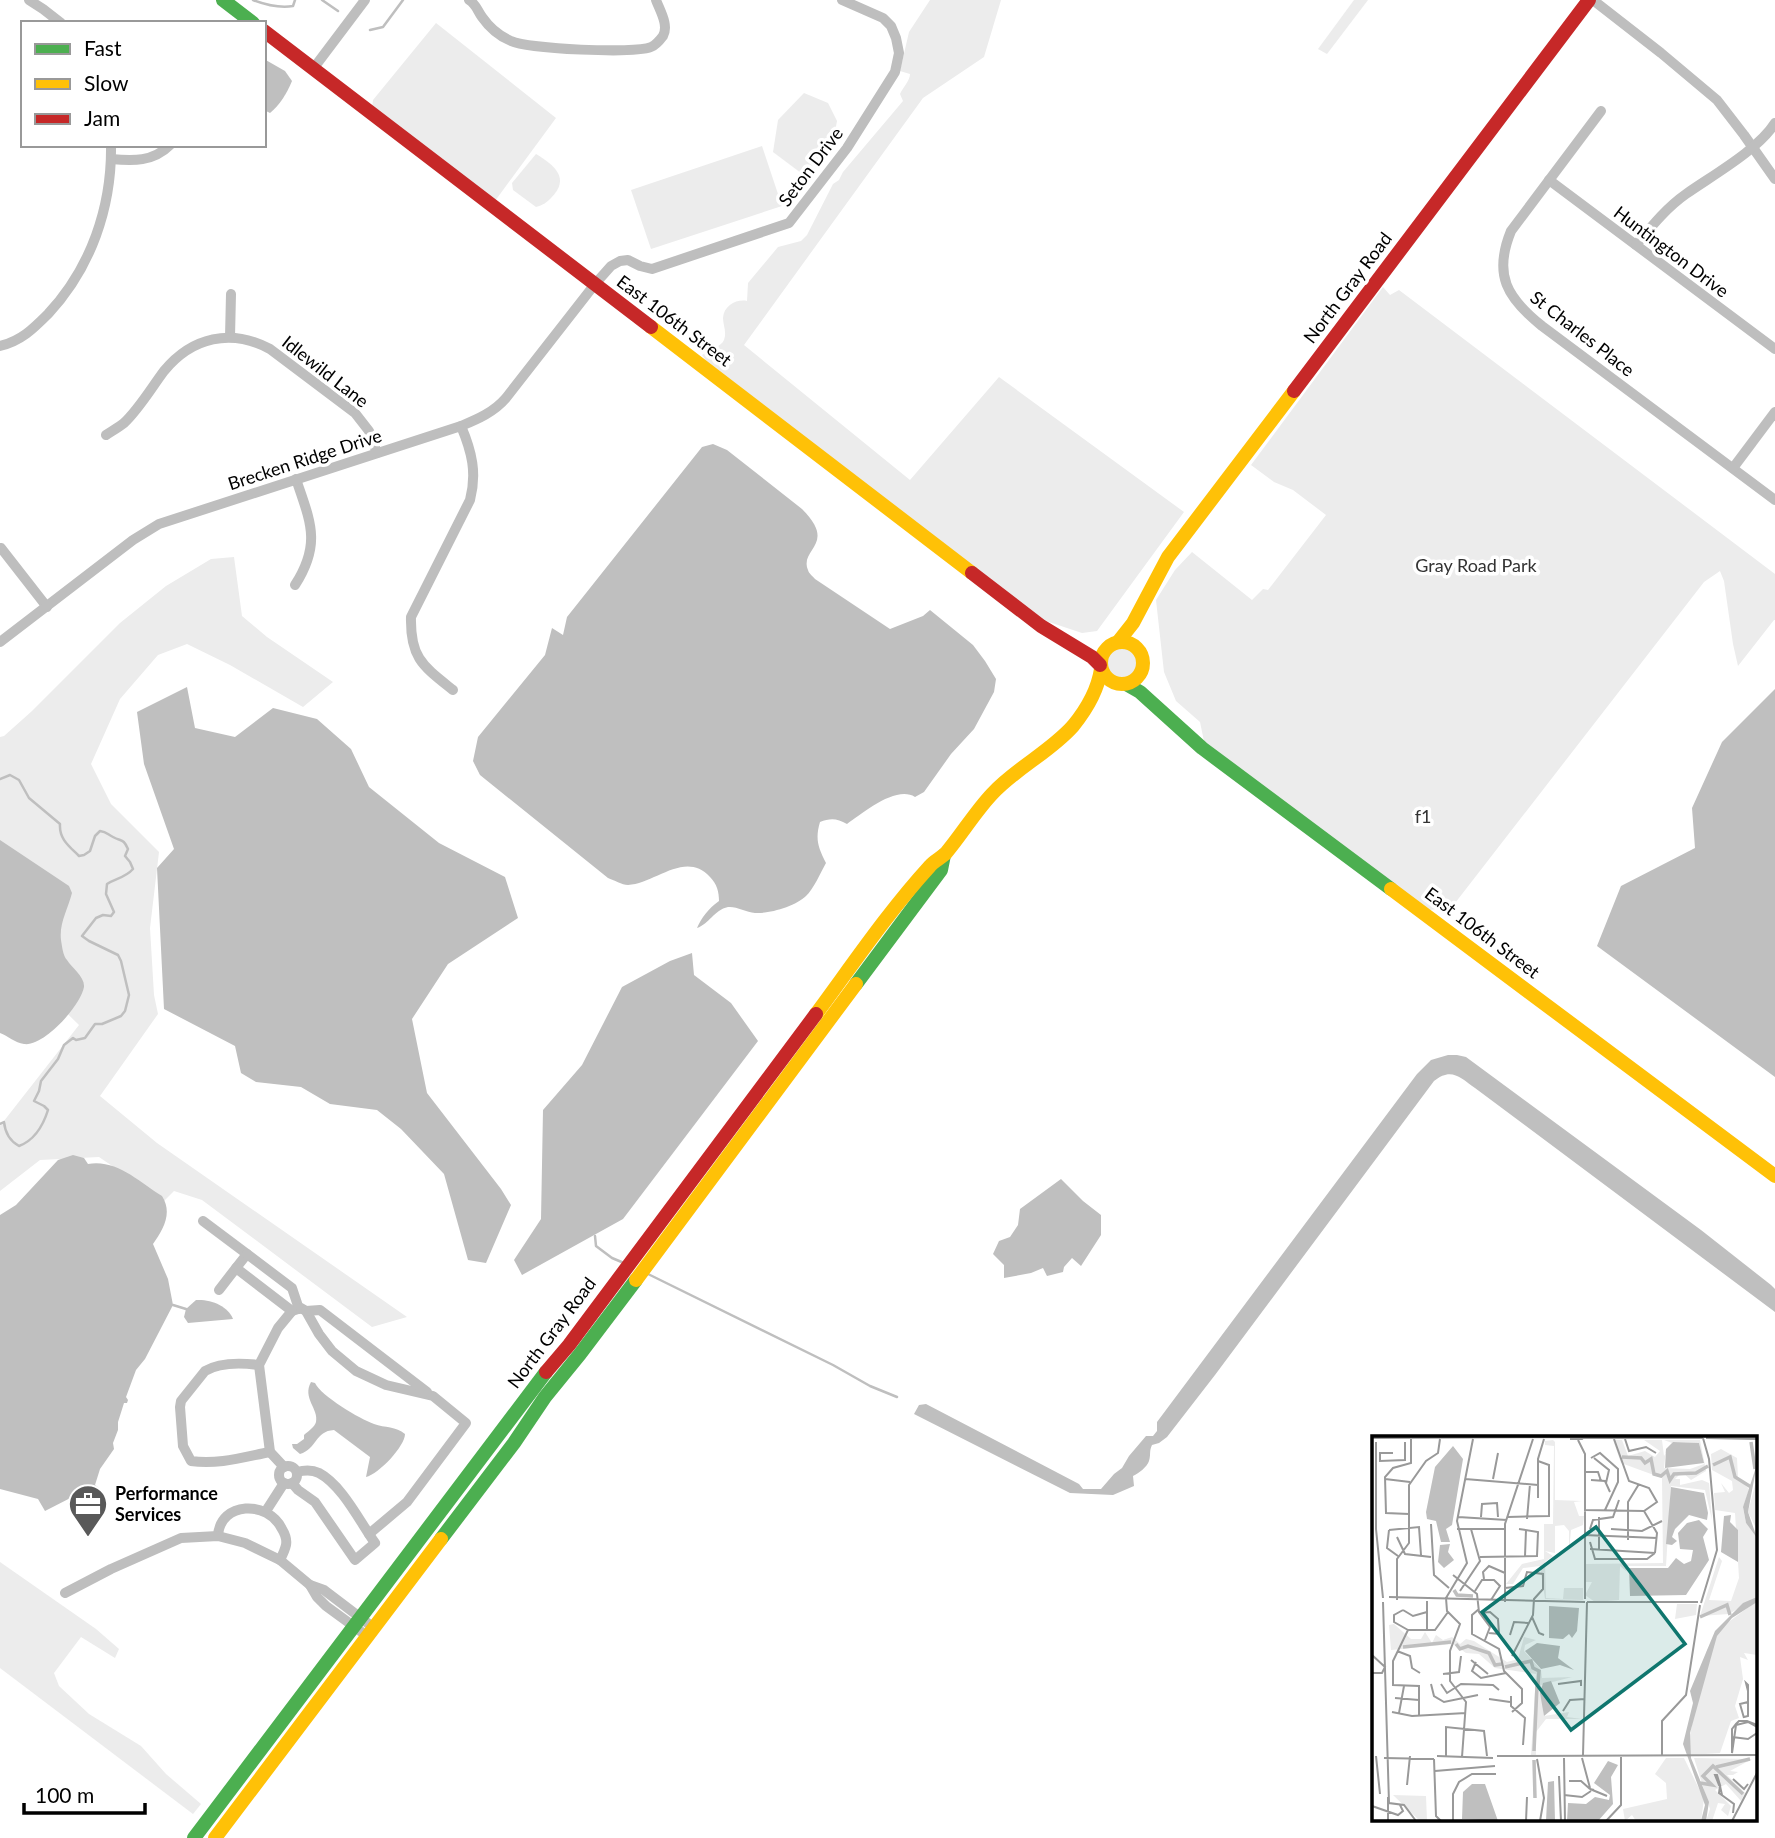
<svg xmlns="http://www.w3.org/2000/svg" width="1775" height="1838" font-family="Lato,sans-serif">
<rect width="100%" height="100%" fill="#fff"/>
<g fill="#ececec">
<path d="M930,0H1001L984,57L923,98L744,345L910,480L999,377L1184,512L1097,631L1082,633L1031,616L710,366L702,355C709,350 721,347 724,340C727,332 723,325 723,318C724,305 737,299 747,301L748,283L778,247L801,241L807,235L833,184L839,180L843,172L903,101L900,94C903,87 910,81 910,74L900,71L909,32Z"/>
<path d="M1354,0H1368L1327,54L1318,49Z"/>
<path d="M436,23L556,118L495,201L372,108L373,100Z"/>
<path d="M804,93L828,103L837,121L834,137L810,170L801,173L773,152L778,120Z"/>
<path d="M762,146L782,206L651,249L631,190Z"/>
<path d="M536,154C554,165 571,178 551,198C546,203 543,205 536,207L513,190L512,183Z"/>
<path d="M1383,287L1390,295L1399,290L1775,574V620H1774L1738,666L1733,644L1724,581L1720,571L1704,582L1452,907L1423,911L1205,746L1200,722L1176,701L1164,672L1156,600L1175,570L1192,552L1252,600L1263,589L1268,590L1326,515L1293,490L1274,482L1251,465Z"/>
<path d="M234,557L242,616L267,637L333,682L303,707L230,665L187,644L158,655L120,699L91,764L111,804L159,852L150,928L154,995L158,1014L100,1096L157,1143L407,1317L372,1327L202,1200L174,1191L164,1201L99,1157L40,1160L0,1191V1126L79,1025L0,948V737L4,736L32,711L120,623L166,586L211,559Z"/>
<circle cx="1121" cy="663" r="16"/>
<path d="M0,1562L96,1629L119,1649L115,1658L81,1637L54,1673L59,1686L89,1714L141,1746L166,1774L201,1804L193,1814L0,1668Z"/>
</g>
<g fill="#bfbfbf">
<path d="M264,59L285,71L292,81C287,93 280,105 270,113L264,110Z"/>
<path d="M713,444L727,450L802,509C838,545 799,548 808,570C809,574 813,576 815,579L890,629L923,616L930,610L973,645L985,661L996,679L994,692L974,729L951,754L924,792L915,797C896,785 863,813 847,824C837,818 830,818 820,822C815,839 818,847 826,863C821,872 813,890 806,896C796,906 769,914 755,913C746,912 736,906 728,907C714,910 709,924 697,928C702,917 708,909 719,901C719,892 717,884 710,877C685,850 655,884 628,885C622,885 614,880 608,878L480,775L473,761L478,737L545,655L552,628L563,635L567,617L702,447Z"/>
<path d="M187,687L195,728L235,737L273,708L317,719L351,749L369,787L439,843L505,877L518,918L448,964L412,1019L427,1093L501,1189L511,1205L486,1263L468,1260L444,1174L401,1129L377,1110L330,1104L301,1087L256,1082L241,1073L235,1046L164,1009L157,868L174,849L144,764L137,712Z"/>
<path d="M1775,689V1077L1597,946L1621,886L1695,848L1692,808L1722,742Z"/>
<path d="M0,840L69,886L72,893C68,909 59,923 61,940C62,946 63,956 67,960C72,968 85,977 84,987C81,1005 44,1047 24,1044C15,1043 8,1036 0,1033Z"/>
<path d="M692,953L694,975L731,1003L758,1041L623,1219L522,1275L514,1260L541,1219L543,1110L582,1065L622,987L670,961Z"/>
<path d="M1448,1055H1457L1466,1057L1701,1230L1771,1285L1775,1289V1312L1475,1088C1460,1077 1451,1067 1434,1081L1215,1375L1167,1437L1159,1443L1152,1445C1149,1451 1151,1455 1149,1461C1147,1467 1139,1473 1133,1476L1134,1486L1113,1495L1070,1493L914,1414L919,1405L926,1404L1079,1484L1083,1489H1101L1114,1474L1122,1468L1129,1456L1146,1436H1153L1157,1431V1422L1417,1074L1431,1060Z"/>
<path d="M73,1155L84,1158L88,1164C117,1159 139,1182 162,1196C173,1213 163,1230 153,1244L168,1279L173,1305L145,1359L136,1370L126,1397L128,1400L127,1403H124L118,1422V1430L113,1443L114,1449L100,1469L95,1485L99,1488L94,1491L86,1490L45,1511L38,1499L0,1489V1215L16,1205L58,1160Z"/>
<path d="M1061,1179L1083,1201L1101,1215V1235L1081,1266L1072,1258L1064,1267L1063,1272L1047,1276L1043,1268L1031,1273L1004,1278V1265L993,1254L999,1241L1010,1237L1018,1225L1020,1209Z"/>
<path d="M196,1300C211,1299 228,1306 233,1319L188,1323L184,1317L186,1309Z"/>
<path d="M311,1382L315,1383C321,1396 360,1419 374,1424C385,1428 396,1426 405,1434C405,1446 379,1474 366,1477L370,1457L334,1430C315,1431 317,1449 300,1454L293,1448L292,1444H297L304,1439V1435C307,1432 315,1427 316,1422C319,1409 302,1398 311,1382Z"/>
</g>
<g fill="none" stroke-linecap="round" stroke-linejoin="round">
<g stroke="#bfbfbf" stroke-width="2.5">
<path d="M253,0C266,5 280,8 293,6L295,0"/>
<path d="M322,0L338,11"/>
<path d="M370,30L383,27L403,0"/>
<path d="M0,779L10,775L19,780L29,798L60,824C59,839 69,846 79,856L84,855L90,851L95,836L100,831C107,832 107,834 113,837C122,842 123,838 128,849L125,856L130,862L133,869C125,878 116,878 107,884L106,894L114,912L111,916L103,915L96,918L82,936L89,941L118,955L121,961L129,995L125,1011L121,1016L102,1024H95L85,1038L76,1040L73,1038L64,1045L58,1059L41,1081L39,1091L34,1101L44,1106L48,1110C43,1126 35,1140 19,1146C10,1141 5,1132 4,1122L0,1124"/>
<path d="M595,1236L596,1246L612,1258L624,1263"/>
<path d="M646,1273L833,1365L870,1386L897,1397"/>
<path d="M173,1305L186,1309"/>
</g>
<g stroke="#bebebe" stroke-width="10">
<path d="M29,0L43,9L61,23"/>
<path d="M469,0C476,4 477,10 482,17C489,27 499,36 511,41C528,49 634,54 651,47C656,45 660,40 663,36C669,25 660,11 656,0"/>
<path d="M1593,0L1661,53L1717,100L1744,135L1775,179"/>
<path d="M313,69L365,0"/>
<path d="M1601,111L1511,231C1493,275 1507,298 1542,326L1775,500"/>
<path d="M111,159C133,161 153,162 170,145"/>
<path d="M1549,180L1775,349"/>
<path d="M1636,245C1651,227 1666,208 1686,194C1713,175 1758,150 1775,123"/>
<path d="M230,337L231,294"/>
<path d="M0,346C21,341 33,329 48,314C91,268 112,207 111,145"/>
<path d="M106,435C112,431 119,427 124,423C139,409 152,387 164,371C192,337 231,328 270,349L355,413L369,431L377,453"/>
<path d="M1733,468L1775,412"/>
<path d="M1,548L47,607"/>
<path d="M295,585C322,543 310,521 296,479"/>
<path d="M0,642L133,540L159,524L461,426C478,419 494,412 506,398L595,284L611,266L620,261L628,260L640,266L652,269L789,223L847,148L895,72L899,53L896,38L891,26L883,18L842,0"/>
<path d="M453,690C423,666 410,658 411,617L470,500C477,473 472,452 461,426"/>
<path d="M203,1221L247,1254L236,1268"/>
<path d="M247,1254L292,1288L299,1309"/>
<path d="M219,1290L236,1268L292,1311L301,1308L306,1311L319,1334L332,1351L356,1371L386,1385L433,1396L466,1423L407,1502L369,1534"/>
<path d="M306,1311L320,1310L427,1392"/>
<path d="M259,1365C243,1363 220,1362 205,1371L181,1401L180,1407L183,1446L191,1461C218,1465 244,1457 270,1452"/>
<circle cx="288" cy="1475" r="9"/>
<path d="M284,1467L270,1452L259,1365L278,1328L292,1311"/>
<path d="M292,1483L298,1490L315,1502L355,1560L375,1543C360,1522 342,1485 319,1473C311,1469 304,1470 297,1472"/>
<path d="M266,1511L284,1483"/>
<path d="M218,1536C220,1501 268,1500 282,1529C285,1534 287,1540 286,1545C285,1550 282,1556 280,1560"/>
<path d="M310,1585L324,1590L374,1628"/>
<path d="M65,1593L111,1569L181,1538L218,1536L245,1543L280,1560L310,1585L317,1597L326,1606L367,1636"/>
</g>
<g stroke="#4caf50" stroke-width="14">
<path d="M223,0L253,23"/>
<path d="M1126,684L1140,692L1202,748L1391,889"/>
<path d="M856,984L941,870L944,855"/>
<path d="M441,1539L514,1443L545,1397L580,1354L636,1280"/>
<path d="M194,1838L546,1372"/>
</g>
<g stroke="#ffc107" stroke-width="14">
<path d="M651,327L972,573"/>
<circle cx="1122" cy="663" r="21"/>
<path d="M1118,642L1133,623L1168,557L1294,391"/>
<path d="M1391,889L1775,1176"/>
<path d="M816,1014C853,964 888,912 930,866C934,861 941,858 946,853C962,834 975,812 992,794C1016,768 1050,752 1073,726C1086,710 1098,689 1101,669"/>
<path d="M636,1280L856,984"/>
<path d="M215,1838L441,1539"/>
</g>
<g stroke="#c62828" stroke-width="14">
<path d="M264,31L651,327"/>
<path d="M1294,391L1589,0"/>
<path d="M972,573L1041,626L1092,657L1100,665"/>
<path d="M546,1372L569,1345L816,1014"/>
</g>
</g>
<defs>
<g id="office-pin" transform="scale(2.0125)"><path d="M0 17L-7.5 6A9.5 9.5 0 1 1 7.5 6Z" fill="#595959" stroke="#fff"/><path d="M-6-3h4V-5.5h4V-3h4V5H-6ZM-1-4.5V-3h2v-1.5ZM-6 0V1H6V0Z" fill="#fff"/></g>
</defs>
<g fill-rule="evenodd">
<use href="#office-pin" x="88" y="1504"/>
</g>
<g text-anchor="middle" stroke-width="7" stroke-linejoin="round" paint-order="stroke">
<g font-size="18" fill="#000" stroke="#fff">
<text transform="translate(811 167) rotate(-53)" y="6">Seton Drive</text>
<text transform="translate(1671 252) rotate(37)" y="6">Huntington Drive</text>
<text transform="translate(1348 288) rotate(-53)" y="6">North Gray Road</text>
<text transform="translate(674 321) rotate(37)" y="6">East 106th Street</text>
<text transform="translate(1582 334) rotate(38)" y="6">St Charles Place</text>
<text transform="translate(325 372) rotate(38)" y="6">Idlewild Lane</text>
<text transform="translate(305 460) rotate(-18)" y="6">Brecken Ridge Drive</text>
<text transform="translate(1482 933) rotate(37)" y="6">East 106th Street</text>
<text transform="translate(552 1333) rotate(-53)" y="6">North Gray Road</text>
</g>
<g font-size="18" fill="#333" stroke="#fff">
<text x="1476" y="572">Gray Road Park</text>
<text x="1423" y="823">f1</text>
</g>
<g font-size="18" font-weight="bold" fill="#000" stroke="#fff" text-anchor="start">
<text x="115" y="1500">Performance<tspan x="115" dy="21">Services</tspan></text>
</g>
</g>
<g transform="translate(1372 1436)">
<rect width="385" height="385" fill="#fff"/>
<path d="M181,4L183,6V64L210,65L202,66L207,80H212L211,89L199,94L197,116V95L192,89L183,90V117L173,115L181,120L173,126L174,162L191,163L192,152H211V164L173,163L168,130L151,132L141,148H134L150,128L172,123V88H181L182,10L173,9V5ZM241,4H250L256,20L273,15L283,21L288,15L272,4H290L292,20L300,7L292,4H328L334,35L319,44L310,36L303,43H308V49L330,44L337,47L340,84L333,54L299,50L294,130H254V135L248,130L247,164L223,166L213,159L220,146H213V128L291,127L290,42L249,27ZM301,6L327,7L332,28L318,33L292,32L294,13ZM349,13L365,22L366,41L377,53L371,72L374,87L385,102V161L357,178L328,180L347,121L350,125L337,164L359,165L367,142L363,77L343,74L342,57L353,56L349,47L357,57L361,54L360,45L340,34L339,18ZM383,49H385V94L376,76ZM385,165V219L372,217L376,224L368,221L371,243L363,270L367,282L359,285L348,317L318,319L317,304L335,214L351,190ZM305,168H325L324,179L303,183ZM22,188L39,203H49L53,196L60,207L64,199L71,204L80,201L88,208L94,203L102,205L135,226L146,223L152,201L164,204L153,209L152,215L169,234L170,242L200,241L169,249L172,280L197,276L195,281L210,283H174L164,296V319H159L164,238L123,232L107,218L94,217L81,208L19,214L17,189ZM294,322H312L332,363L329,385H264L260,379L253,385L251,373L295,363L294,347L283,338ZM322,322L380,323L358,335L366,336L361,339H355L373,357L369,365L354,348L343,354L359,370L356,380L349,374L353,368L346,367L340,385H334L338,373ZM21,359L54,360L55,385H48Z" fill="#ececec" fill-rule="evenodd"/>
<path d="M301,6L327,7L332,27L293,32L294,13ZM81,10L91,23L80,89L74,93L78,106H69L64,85L55,83L54,76L63,31ZM385,28L376,76L385,102L374,87L371,71ZM299,51L332,57L336,77L335,84L317,79L303,93L300,101L305,105L300,109L294,108ZM352,80L359,79L358,86L366,94V126L349,116ZM327,84L336,93L331,101L337,124L314,159L258,160L257,132H296L304,122L312,128L319,125L321,114L308,113L306,97L315,87ZM78,108L76,116L82,124L72,132L66,126L68,109ZM385,161V166L360,182L345,200L318,297L319,322L337,366L334,385H329L333,369L311,308L321,267L318,255L343,195L371,167ZM177,170L207,172L205,195L200,202L197,198L191,203L177,202ZM165,207L188,210L186,222L202,234L188,229L169,233L153,215ZM179,245L188,267L172,280L168,257L171,247ZM236,325L246,329L239,341L241,368L226,385H195L196,367L214,368L223,361L237,364L238,359L222,347ZM182,345L183,385H174L176,346ZM100,348H113L126,385L90,383L91,356Z" fill="#bfbfbf"/>
<path fill="none" stroke="#bfbfbf" stroke-width="3.5" d="M379,6L383,33M250,21L269,22L273,27L279,23L282,38L289,40L295,35L298,44L302,38L324,37L336,30M341,29L358,21L363,41L379,51M82,154L85,159L101,160M328,181L355,169L358,179M84,208L88,213L96,210L117,217L123,229L130,228M31,211L79,206M133,231L159,225L161,232L167,235L166,249M162,315L165,250M162,324L163,362M344,331L378,323M328,347L340,349L331,340L341,330L371,358"/>
<path fill="none" stroke="#999" stroke-width="2" d="M0,2L207,1L209,3H198M209,2H331M334,2L385,3M253,3L257,15L274,11L284,17M206,4L213,18V163M4,6V93L11,162M21,17H8V25L33,24V6M219,22L228,17L246,33V46L233,74M222,22L237,34L234,47M212,36H226L229,45M13,43L38,46M93,43L166,49M121,43L126,17M219,44L233,45L238,56M166,62V23L172,3M212,74L272,75L285,66L277,52L257,45L242,3M272,75L285,97L283,117M37,78L14,77L13,41L21,32L39,27V3M86,81L135,84M109,81L110,68L125,67L126,81M136,81L177,80V29L166,25M155,83L158,48M59,88L62,139L77,152M85,93H133M218,93L221,84L241,81L247,64M239,93L270,95L290,85M17,94L47,91L49,119M17,94L15,112L26,120M212,99L285,102M25,101L33,118L59,121M256,104V66L267,48M218,106L223,123H275L283,117M218,113L283,117M227,113V81M153,120L154,94M108,121L165,120L166,96L147,93M81,139L105,158L107,176L118,191L113,204M112,143L111,136L117,130L133,137M133,152L151,150L155,136L171,138V153L162,163L161,179L140,220M88,155L108,125L99,93M103,155L110,144H122L128,150L119,164M17,161L213,166M25,164V123L37,107V49L54,25L66,17L68,3M11,166L17,367L32,369L44,385M133,166V88L161,3M215,166H326M329,167L345,114L337,23L331,2M107,173L100,179V198L127,213L132,235L150,253V267L140,276M31,174L22,179V186L36,194M31,174L41,180L55,176M107,177L118,176L126,183L127,198L117,197M160,181L167,197L172,199M36,194L21,225V249L47,250V279M36,194H63L76,176M55,194V165M138,199L142,186L156,187M25,215L38,220L40,232L48,237M0,219L13,231L10,237H0M99,224L116,238M104,226L100,235L109,242L134,237M71,238L87,236L89,220M59,248L62,260L72,266L106,259M69,248L75,257L89,248L121,249L127,254M186,248L209,245V250M139,260V270L153,282L151,309M23,262L47,264M117,263L138,266M191,275L198,264L213,263M20,276L40,280L94,277M27,277L32,250M372,281L376,280V249L374,247L376,255M372,282L368,268L376,266M385,289L375,285H367L364,288L360,293V317L364,289L376,286L385,291M360,301L376,303L385,297M211,319L215,166M290,319V285L314,259L328,169M4,320L8,358M65,320L121,322M125,320L385,319M74,321V291L112,295L115,320M90,321L94,266L78,245V215L88,188L75,175L74,162L95,127L85,85L101,3M12,322L62,323M192,322L193,385M210,322L218,352M62,323L64,380L69,385M165,323L172,362L168,385M63,335L123,330M343,339H345L348,349H347ZM187,340L189,385M361,343L372,353L376,348M197,345H209L218,353M35,349L38,320M222,354L218,353L235,360M192,359L210,361L219,355M350,359L348,350L347,357L362,368L361,377M16,361V385M0,370L26,379L31,375L28,369M81,385V358L87,346L100,338H124M154,385L155,361M234,385L249,369V321M360,385L385,337"/>
<path fill="#0f766e" fill-opacity="0.15" stroke="#0f766e" stroke-width="3.5" d="M224,91L313,208L199,294L110,176Z"/>
<rect width="385" height="385" fill="none" stroke="#000" stroke-width="3.5"/>
</g>
<rect x="21" y="21" width="245" height="126" fill="#ffffff" stroke="#999999" stroke-width="2"/>
<rect x="35" y="44" width="35" height="10" fill="#4caf50" stroke="#999999" stroke-width="2"/>
<text x="84" y="56" font-size="21" fill="#000000">Fast</text>
<rect x="35" y="79" width="35" height="10" fill="#ffc107" stroke="#999999" stroke-width="2"/>
<text x="84" y="91" font-size="21" fill="#000000">Slow</text>
<rect x="35" y="114" width="35" height="10" fill="#c62828" stroke="#999999" stroke-width="2"/>
<text x="84" y="126" font-size="21" fill="#000000">Jam</text>
<path d="M24 1803v10h121v-10" fill="none" stroke="#000000" stroke-width="3.5"/>
<text x="35" y="1803" font-size="21" fill="#000000" stroke="#ffffff" stroke-width="5" paint-order="stroke">100 m</text>
</svg>
